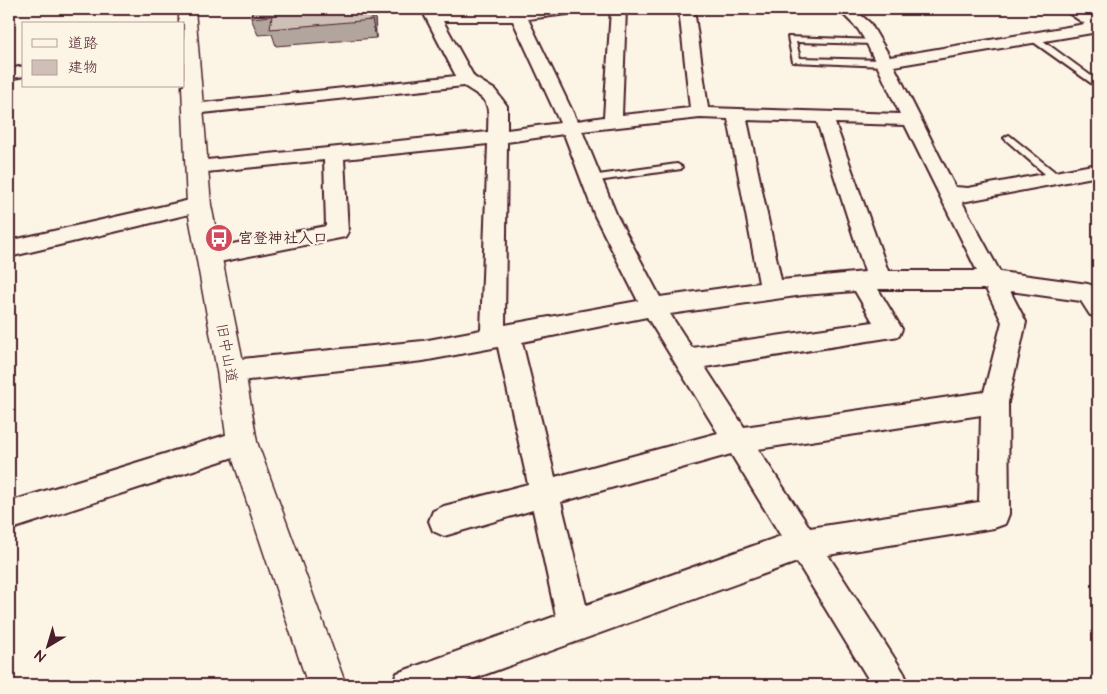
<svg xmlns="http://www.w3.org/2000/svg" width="1107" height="694" font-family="'Architects Daughter','Klee One',sans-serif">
<rect width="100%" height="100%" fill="#fcf5e5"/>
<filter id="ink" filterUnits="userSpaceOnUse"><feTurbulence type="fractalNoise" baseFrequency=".02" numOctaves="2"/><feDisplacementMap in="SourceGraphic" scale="10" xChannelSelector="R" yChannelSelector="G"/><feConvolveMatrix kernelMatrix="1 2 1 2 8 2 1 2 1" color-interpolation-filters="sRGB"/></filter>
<g filter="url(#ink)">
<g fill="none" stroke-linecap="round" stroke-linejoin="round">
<g stroke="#4a1f2b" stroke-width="4">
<g id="service">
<path d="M788,37L877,40L878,42L874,44L796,42L800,58L884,60L888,63L884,66L793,62Z"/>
<path d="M1032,37H1038L1098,81V88L1032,41Z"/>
<path d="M1009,135L1060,176V180H1052L1006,140L1004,138Z"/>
<path d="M677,164L682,167L681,169L591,182L586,179L591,176Z"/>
</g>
</g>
<g stroke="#4a1f2b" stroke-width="4">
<g id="minor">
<path d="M424,9H439L440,11H508V9H522L523,11L574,9L572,12L567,14L528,19L577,121L604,117L611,9H626L622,115L690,108L679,9H694L708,108L900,114L866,42L858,29L838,9H854L870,23L890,57L1085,24L1067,12L1065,9H1082L1098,19V32L894,66L955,187L968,188L1098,164V176L962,202L1000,272L1088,284L1096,287L1098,290V317L1090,315L1081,301L1010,291L1026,322L1008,402L1009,514L1005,524L994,528L828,555L904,673L909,685H872L797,562L456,685H392L397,673L556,616L533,510L444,536L433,531L429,521L433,511L444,506L528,484L498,347L423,361L231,382L222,379L218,371L222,363L231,360L423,341L481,330L488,144L344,159L348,232L345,237L209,264L201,262L198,256L201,250L326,226L324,160L197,173L190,172L187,167L190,162L197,161L488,132C489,101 490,102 464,86L193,114L187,113L184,109L187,105L193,104L456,76L425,16ZM443,21H513L560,123L507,130V106L495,90L474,77ZM700,118L728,119L759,283L660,297L617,216L582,131ZM747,120L817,122L865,272L781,280ZM835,123L905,125L977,271H888ZM564,134L595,216L638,301L505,325L507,142ZM878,289H986L1002,322L984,392L744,427L705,367L899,336L902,329ZM855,291L873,322L692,348L670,314L803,295ZM647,317L718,433L555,477L522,342ZM981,415L979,502L810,528L758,449ZM731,454L781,536L586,605L561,502Z"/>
<path d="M24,66V76L9,79V69Z"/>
<path d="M199,198L206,200L209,205L206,210L9,257V241Z"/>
<path d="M242,430L252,433L256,442L252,451L9,530V502Z"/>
</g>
</g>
<g stroke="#4a1f2b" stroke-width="3">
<path id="secondary" d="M179,9H195L211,205L245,371L257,442L346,685H308L227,442L217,371L187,205L182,86H184V24H179Z"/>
</g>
<use href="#service" fill="#fcf5e5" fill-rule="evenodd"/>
<use href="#minor" fill="#fcf5e5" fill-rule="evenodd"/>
<use href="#secondary" fill="#fcf5e5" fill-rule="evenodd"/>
</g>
<path fill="#b2a59d" stroke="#4a1f2b" d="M253,9H375L376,38L276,46L272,34L258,35L251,18Z"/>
<path fill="#918680" stroke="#4a1f2b" d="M372,9H375L376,38L372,20Z"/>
<path fill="#cfc0b7" stroke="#4a1f2b" d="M253,9H372V20L270,29L272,16L251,18Z"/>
</g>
<defs>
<g id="bus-disc" transform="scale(1.4375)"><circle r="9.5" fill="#d1495b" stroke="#fcf5e5"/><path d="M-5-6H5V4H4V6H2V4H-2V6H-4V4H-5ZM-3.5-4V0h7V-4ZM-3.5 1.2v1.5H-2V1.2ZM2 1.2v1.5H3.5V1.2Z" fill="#fff"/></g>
</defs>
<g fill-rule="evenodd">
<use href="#bus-disc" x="219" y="238"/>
</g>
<g text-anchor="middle" stroke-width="4.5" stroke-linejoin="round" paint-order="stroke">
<g font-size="15" font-weight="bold" fill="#4a1f2b" stroke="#fcf5e5" text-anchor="start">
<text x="238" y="243">宮登神社入口</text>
</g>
<g font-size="15" fill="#4a1f2b" stroke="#fcf5e5">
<text transform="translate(227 353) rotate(80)" y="5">旧中山道</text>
</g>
</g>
<rect width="1107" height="694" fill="none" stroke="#fcf5e5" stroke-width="30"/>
<rect x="15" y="15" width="1077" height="664" fill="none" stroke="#4a1f2b" stroke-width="2" filter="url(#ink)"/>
<rect x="22" y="22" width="162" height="65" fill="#fcf5e5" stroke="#b59f9b"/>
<rect x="32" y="39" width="25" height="8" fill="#fcf5e5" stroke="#b59f9b"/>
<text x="68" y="48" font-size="15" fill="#4a1f2b">道路</text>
<rect x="32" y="60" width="25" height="15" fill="#cfc0b7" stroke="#b59f9b"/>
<text x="68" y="72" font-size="15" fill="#4a1f2b">建物</text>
<g transform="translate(48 646) rotate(218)" stroke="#fcf5e5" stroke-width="4" paint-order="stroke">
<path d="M0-4L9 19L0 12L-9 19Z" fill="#4a1f2b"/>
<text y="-8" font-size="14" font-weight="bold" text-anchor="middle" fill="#4a1f2b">N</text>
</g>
</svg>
